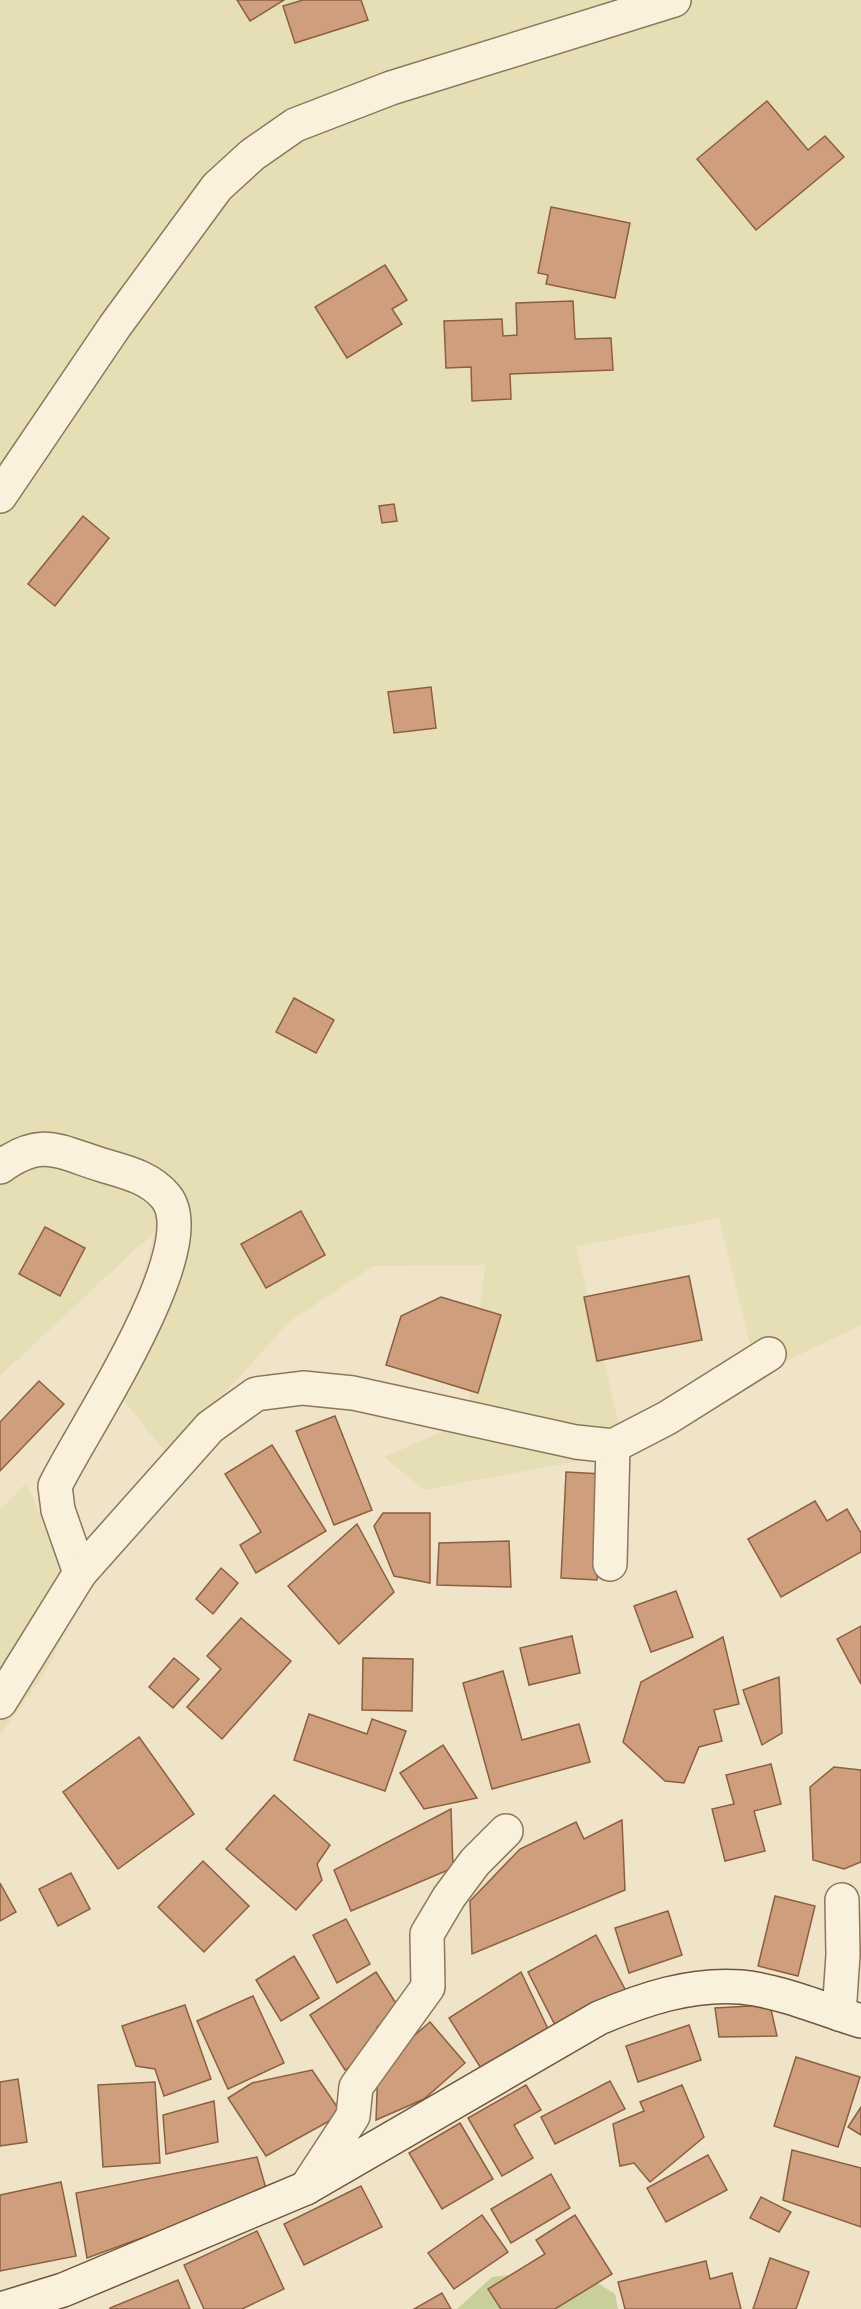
<svg xmlns="http://www.w3.org/2000/svg" width="861" height="2309" font-family="Spectral,serif">
<rect width="100%" height="100%" fill="#f0e4c8"/>
<g fill="#e6deb5">
<path d="M0,0H861V1325L758,1375L719,1218L576,1247L626,1452L424,1490L384,1457L467,1421L485,1265L373,1266L289,1322L168,1456L114,1388L155,1231L0,1376Z"/>
<path d="M26,1483L78,1598L63,1637L45,1673L0,1735V1510Z"/>
</g>
<path fill="#c9cf9b" d="M575,2268L615,2294L618,2309H457L492,2277Z"/>
<g fill="#cf9f7d" stroke="#8d5f41" stroke-width="1.5">
<path d="M237,0H284L250,21Z"/>
<path d="M303,0H361L368,20L295,43L283,6Z"/>
<path d="M767,101L808,150L825,136L844,157L756,230L697,159Z"/>
<path d="M551,207L630,223L615,298L546,284L548,275L538,273Z"/>
<path d="M385,265L407,300L392,309L402,324L347,358L315,307Z"/>
<path d="M573,301L575,339L611,338L613,370L510,374L511,399L472,401L471,367L446,368L444,321L502,319L503,336L517,335L516,303Z"/>
<path d="M394,504L397,521L382,523L379,506Z"/>
<path d="M83,516L109,538L55,606L28,584Z"/>
<path d="M431,687L436,728L394,733L388,692Z"/>
<path d="M294,998L334,1020L316,1053L276,1032Z"/>
<path d="M301,1211L325,1255L266,1288L241,1244Z"/>
<path d="M45,1227L85,1248L60,1296L19,1274Z"/>
<path d="M689,1276L702,1340L597,1361L584,1297Z"/>
<path d="M441,1297L501,1315L478,1393L386,1365L401,1316Z"/>
<path d="M39,1381L64,1404L0,1471V1422Z"/>
<path d="M335,1416L372,1510L334,1525L296,1431Z"/>
<path d="M272,1445L326,1531L256,1573L240,1545L261,1532L225,1474Z"/>
<path d="M566,1472L603,1474L597,1580L561,1578Z"/>
<path d="M815,1501L827,1521L847,1509L861,1533V1552L781,1597L748,1539Z"/>
<path d="M383,1513H430V1583L394,1576L374,1526Z"/>
<path d="M357,1524L394,1592L339,1644L288,1586Z"/>
<path d="M509,1541L511,1587L437,1585L439,1543Z"/>
<path d="M221,1568L238,1583L213,1614L196,1599Z"/>
<path d="M676,1591L693,1637L651,1652L634,1606Z"/>
<path d="M241,1618L291,1661L222,1739L187,1707L221,1669L207,1656Z"/>
<path d="M861,1626V1684L837,1639Z"/>
<path d="M572,1636L580,1673L529,1685L520,1648Z"/>
<path d="M723,1637L739,1704L714,1710L722,1741L699,1747L684,1783L665,1781L623,1742L641,1682Z"/>
<path d="M174,1658L199,1679L173,1708L149,1687Z"/>
<path d="M363,1658L413,1659L412,1711L362,1710Z"/>
<path d="M503,1671L522,1740L579,1724L590,1762L492,1789L463,1683Z"/>
<path d="M779,1677L782,1733L762,1745L743,1690Z"/>
<path d="M309,1714L367,1734L372,1719L406,1731L385,1791L294,1760Z"/>
<path d="M139,1737L194,1814L118,1869L63,1792Z"/>
<path d="M443,1745L477,1798L424,1809L400,1773Z"/>
<path d="M771,1764L781,1804L754,1811L765,1851L725,1861L712,1809L734,1804L726,1775Z"/>
<path d="M834,1767L861,1770V1862L844,1869L813,1860L810,1787Z"/>
<path d="M274,1795L330,1845L317,1864L322,1880L296,1910L226,1849Z"/>
<path d="M451,1809L453,1868L351,1911L334,1870Z"/>
<path d="M622,1820L625,1890L472,1954L470,1901L520,1849L576,1822L584,1839Z"/>
<path d="M203,1861L249,1906L204,1952L158,1907Z"/>
<path d="M71,1873L90,1909L58,1926L39,1889Z"/>
<path d="M0,1883L16,1912L0,1921Z"/>
<path d="M775,1896L815,1906L798,1976L758,1966Z"/>
<path d="M668,1911L682,1955L629,1973L615,1928Z"/>
<path d="M346,1919L370,1964L337,1983L313,1935Z"/>
<path d="M596,1935L626,1991L556,2027L528,1972Z"/>
<path d="M294,1956L319,1998L281,2021L256,1980Z"/>
<path d="M376,1972L401,2011L377,2027L386,2041L345,2070L310,2015Z"/>
<path d="M521,1972L550,2033L484,2073L449,2018Z"/>
<path d="M253,1996L284,2063L228,2089L197,2021Z"/>
<path d="M185,2005L211,2079L164,2096L155,2069L136,2066L122,2026Z"/>
<path d="M770,2005L777,2036L719,2037L715,2008Z"/>
<path d="M430,2022L465,2063L424,2099L376,2120L378,2067Z"/>
<path d="M689,2025L701,2060L638,2082L626,2046Z"/>
<path d="M796,2057L860,2077L838,2147L774,2126Z"/>
<path d="M312,2070L342,2114L266,2156L228,2098L252,2083Z"/>
<path d="M18,2079L27,2142L0,2146V2082Z"/>
<path d="M610,2081L625,2109L555,2144L541,2117Z"/>
<path d="M155,2082L160,2163L103,2167L98,2085Z"/>
<path d="M526,2085L541,2110L514,2125L533,2158L502,2176L468,2118Z"/>
<path d="M682,2085L704,2137L650,2182L634,2163L620,2166L613,2124L644,2111L640,2102Z"/>
<path d="M214,2101L218,2142L166,2154L163,2115Z"/>
<path d="M861,2107V2135L848,2127Z"/>
<path d="M460,2123L493,2179L442,2209L409,2153Z"/>
<path d="M792,2150L861,2168V2227L783,2200Z"/>
<path d="M708,2155L727,2190L666,2222L647,2188Z"/>
<path d="M257,2157L267,2192L87,2258L76,2193Z"/>
<path d="M551,2174L570,2208L511,2243L491,2209Z"/>
<path d="M61,2182L76,2256L0,2271V2195Z"/>
<path d="M361,2186L382,2227L304,2265L284,2224Z"/>
<path d="M761,2197L791,2212L779,2232L750,2218Z"/>
<path d="M482,2215L508,2252L454,2289L428,2253Z"/>
<path d="M575,2215L612,2274L555,2309H501L488,2289L545,2254L536,2240Z"/>
<path d="M257,2231L284,2289L242,2309H204L184,2265Z"/>
<path d="M770,2258L809,2272L796,2309H753Z"/>
<path d="M706,2261L710,2279L732,2273L741,2309H625L618,2282Z"/>
<path d="M178,2280L190,2309H110V2308Z"/>
<path d="M442,2293L451,2309H414Z"/>
</g>
<g fill="none" stroke-linecap="round" stroke-linejoin="round">
<g stroke="#8d765c" stroke-width="36">
<g id="minor">
<path d="M0,496L115,326L217,187L252,155L295,125L391,88L674,0"/>
<path d="M0,1167C42,1137 57,1151 102,1165C125,1172 150,1177 166,1197C207,1248 80,1433 55,1486L58,1510L80,1573"/>
<path d="M610,1564L613,1446"/>
<path d="M0,1702L80,1573L210,1427L256,1394L303,1388L353,1393L576,1442L613,1446L667,1418L769,1354"/>
<path d="M839,2014L843,1955L842,1900"/>
<path d="M306,2188L353,2116L356,2087L428,1987L427,1934L449,1897L475,1862L506,1831"/>
</g>
</g>
<g stroke="#6f573f" stroke-width="36">
<path id="secondary" d="M1,2309L63,2290L306,2188L599,2018C644,1999 691,1983 741,1987C781,1991 822,2009 861,2021"/>
</g>
<use href="#minor" stroke="#faf1dc" stroke-width="33"/>
<use href="#secondary" stroke="#faf1dc" stroke-width="33"/>
</g>
</svg>
